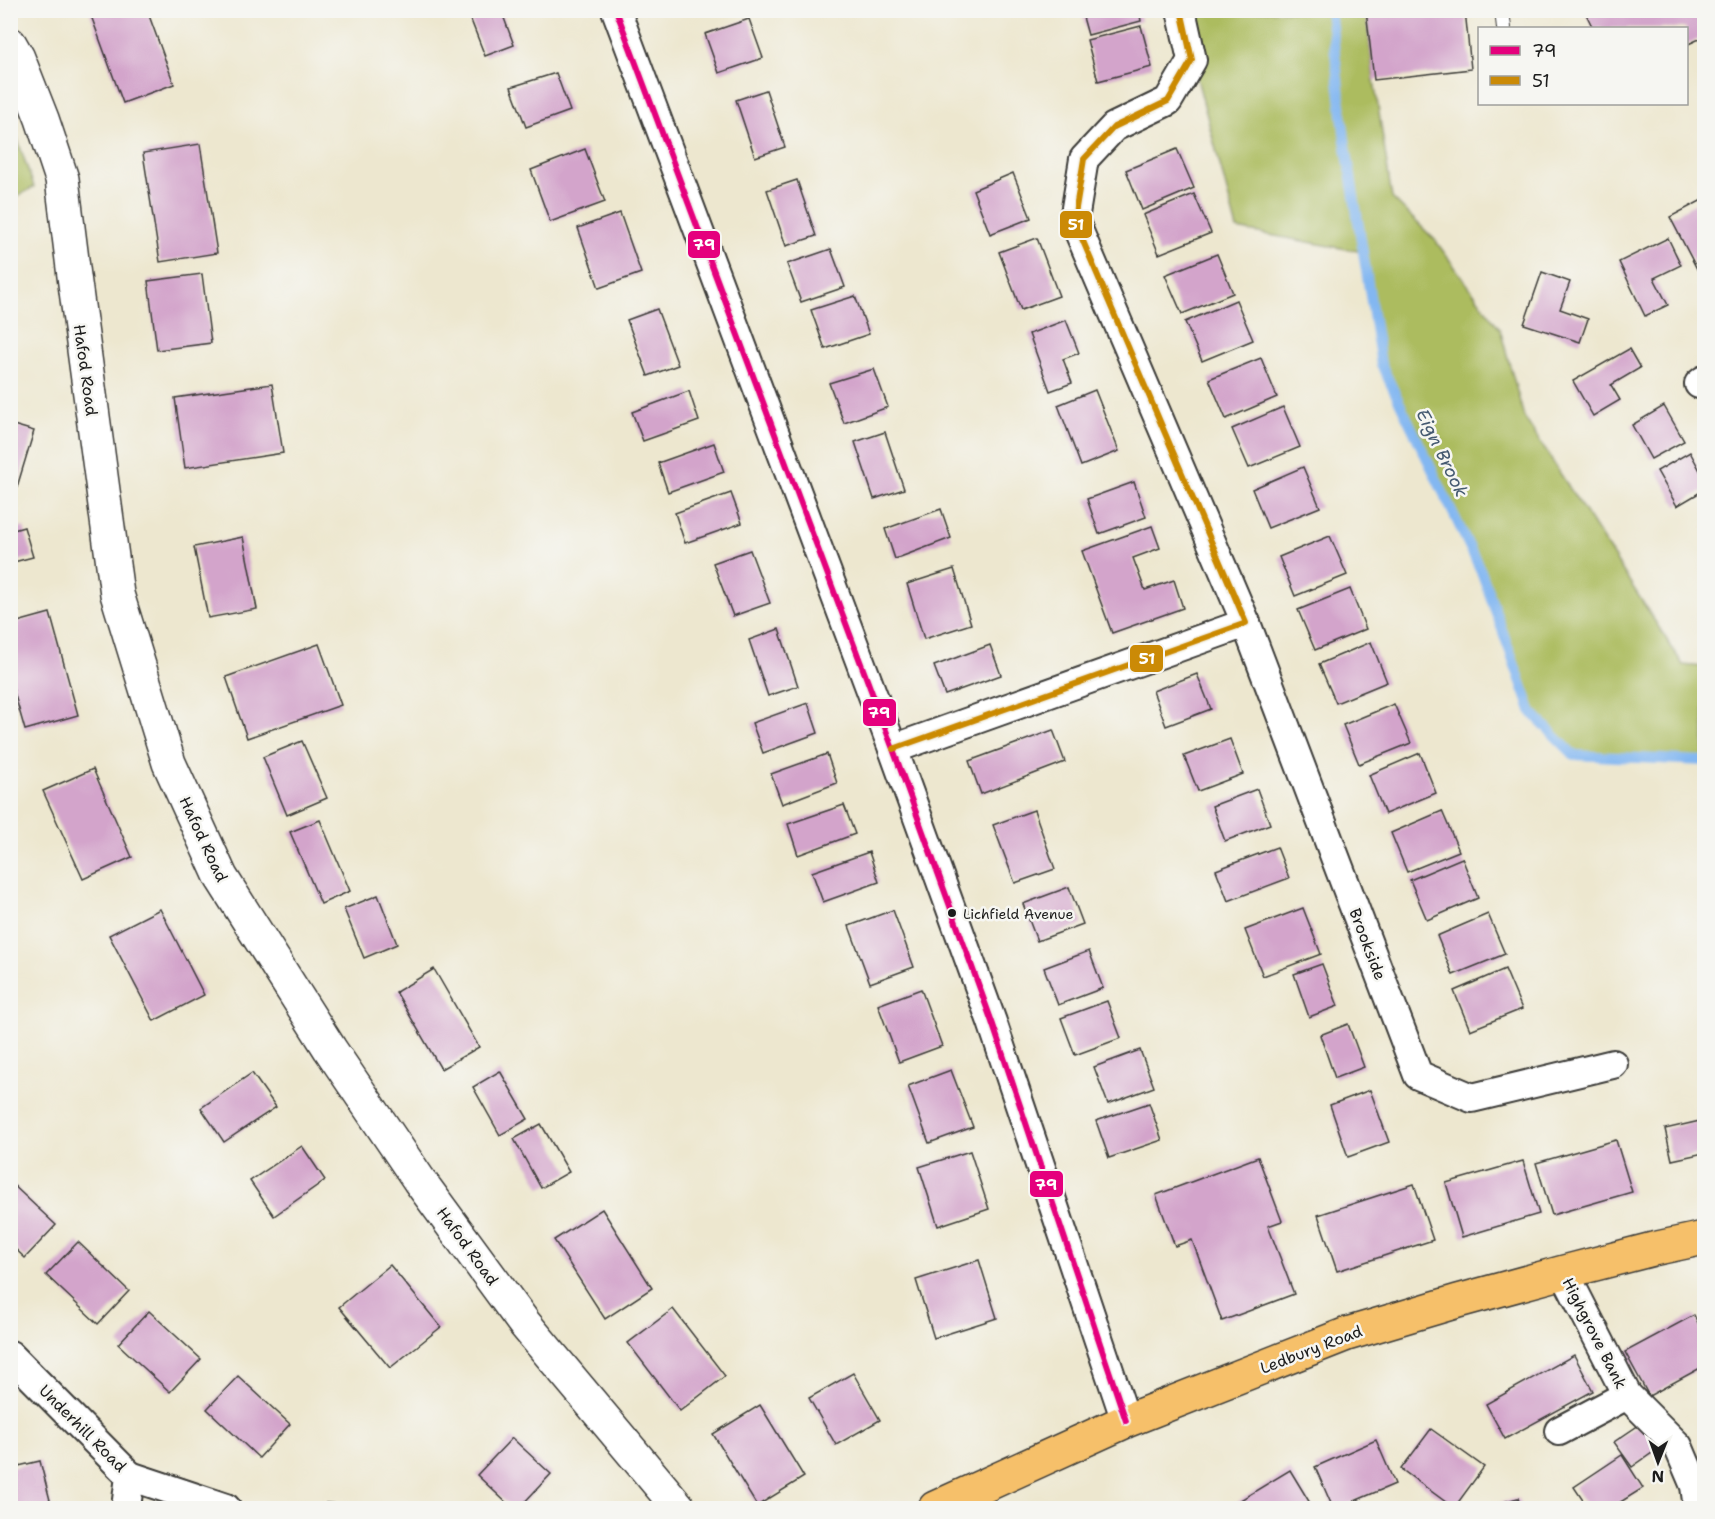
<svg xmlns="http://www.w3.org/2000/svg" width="1715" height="1519" font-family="'Shantell Sans',sans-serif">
<rect width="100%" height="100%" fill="#f6f6f2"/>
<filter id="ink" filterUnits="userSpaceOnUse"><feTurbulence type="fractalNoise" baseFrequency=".0167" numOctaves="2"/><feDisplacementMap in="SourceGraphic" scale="12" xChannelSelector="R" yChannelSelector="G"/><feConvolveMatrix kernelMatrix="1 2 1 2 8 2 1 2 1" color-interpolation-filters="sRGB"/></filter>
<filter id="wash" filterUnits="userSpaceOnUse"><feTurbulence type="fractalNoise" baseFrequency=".008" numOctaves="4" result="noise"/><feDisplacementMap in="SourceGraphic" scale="24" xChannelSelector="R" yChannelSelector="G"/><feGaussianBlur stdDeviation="1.35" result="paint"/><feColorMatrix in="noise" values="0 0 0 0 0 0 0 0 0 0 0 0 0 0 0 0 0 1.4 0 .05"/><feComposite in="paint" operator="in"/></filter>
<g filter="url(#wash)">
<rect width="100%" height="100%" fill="#ede7cf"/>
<g fill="#acbc5e" stroke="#646c3d" stroke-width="1.5">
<path d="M1181,11H1366L1374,80L1392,198L1435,240L1500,329L1524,417L1683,665L1704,667V761L1574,755L1532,713L1481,571L1381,364L1363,252L1237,229L1192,60Z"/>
<path d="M11,121L34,187L11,200H10Z"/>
</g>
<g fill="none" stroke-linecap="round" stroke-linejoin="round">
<path stroke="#83b7f1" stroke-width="10" d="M1330,10L1345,140L1381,364L1481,571L1532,713L1574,755L1704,761"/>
</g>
<g id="blocks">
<g fill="#d3a4cb">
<path d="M98,10H147L174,84L123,103L90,13Z"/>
<path d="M467,10H501L514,45L485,56Z"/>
<path d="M1081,10H1139L1141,21L1088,35Z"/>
<path d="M1366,10H1465L1471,69L1374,80Z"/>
<path d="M1584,10H1704V37L1686,45V28H1593Z"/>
<path d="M749,19L763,58L719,73L705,34Z"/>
<path d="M1141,26L1152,67L1098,81L1087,40Z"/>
<path d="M556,73L570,111L526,127L511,87Z"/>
<path d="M766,90L785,147L755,157L736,100Z"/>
<path d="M200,144L217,253L160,262L143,153Z"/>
<path d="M585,149L605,202L550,222L531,170Z"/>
<path d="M1177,149L1194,188L1142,210L1126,170Z"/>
<path d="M1013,173L1031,218L990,234L973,190Z"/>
<path d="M797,180L816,236L786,246L767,190Z"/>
<path d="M1194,194L1211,233L1159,254L1143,215Z"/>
<path d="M1704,199V267L1698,271L1670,217Z"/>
<path d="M620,213L641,273L599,288L578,228Z"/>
<path d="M1037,238L1059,296L1021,310L999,252Z"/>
<path d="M1668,238L1681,265L1654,278L1668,305L1645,316L1619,262Z"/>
<path d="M831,249L845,287L801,302L787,264Z"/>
<path d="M1217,254L1233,293L1182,314L1165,275Z"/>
<path d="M1542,272L1570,282L1560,309L1588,319L1580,342L1524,324Z"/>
<path d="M202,274L211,343L157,350L148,281Z"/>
<path d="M855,296L869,334L825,349L811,310Z"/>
<path d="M1236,300L1253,340L1202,361L1185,322Z"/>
<path d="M657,309L678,365L648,376L627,320Z"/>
<path d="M1066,320L1079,353L1063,359L1072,383L1050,391L1029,334Z"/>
<path d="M1629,349L1640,368L1611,385L1620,400L1593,416L1573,381Z"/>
<path d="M1261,358L1277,397L1226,419L1209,379Z"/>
<path d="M874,369L888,407L844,423L829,383Z"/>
<path d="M272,384L283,453L185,468L175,398Z"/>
<path d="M1095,390L1119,451L1081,466L1058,405Z"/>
<path d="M689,391L699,421L643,441L632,412Z"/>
<path d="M1664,406L1684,441L1651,459L1632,425Z"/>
<path d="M1283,407L1300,447L1249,468L1232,429Z"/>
<path d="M10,424L34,431L14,497L10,495Z"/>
<path d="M885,432L904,489L874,499L855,442Z"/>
<path d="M714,443L724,472L668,492L658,463Z"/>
<path d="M1690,452L1704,478V490L1677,506L1657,471Z"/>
<path d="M1303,467L1320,507L1268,528L1252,489Z"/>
<path d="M1134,482L1146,517L1099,534L1087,499Z"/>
<path d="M731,493L742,523L685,543L675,513Z"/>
<path d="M941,509L951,538L895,559L885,529Z"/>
<path d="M1152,526L1160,548L1133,558L1145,590L1174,580L1183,608L1112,633L1082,551Z"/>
<path d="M24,527L33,557L10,563V531Z"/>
<path d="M1330,536L1347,575L1295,596L1279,557Z"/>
<path d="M243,537L257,609L208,618L194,547Z"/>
<path d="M750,550L770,603L733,616L713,563Z"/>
<path d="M954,569L971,624L924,639L907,584Z"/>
<path d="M1350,589L1366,629L1315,650L1298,610Z"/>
<path d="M50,613L78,715L25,730L10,678V624Z"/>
<path d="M779,629L798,686L768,696L749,640Z"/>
<path d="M1371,642L1387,682L1336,703L1319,664Z"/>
<path d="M319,644L341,705L247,738L226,677Z"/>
<path d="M990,645L1001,675L945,695L934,666Z"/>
<path d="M1197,674L1211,709L1166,726L1153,691Z"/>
<path d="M808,703L818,733L763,753L752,723Z"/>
<path d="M1394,704L1411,743L1359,764L1343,725Z"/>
<path d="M1053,730L1065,762L981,794L969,761Z"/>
<path d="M1230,739L1243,774L1198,791L1184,756Z"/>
<path d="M302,741L327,798L287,815L263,757Z"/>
<path d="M1420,753L1436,793L1385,814L1369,775Z"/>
<path d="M827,754L837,783L782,804L771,774Z"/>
<path d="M93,769L132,857L83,879L43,791Z"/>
<path d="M1257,789L1270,824L1225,841L1212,806Z"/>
<path d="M844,805L855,834L798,855L788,824Z"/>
<path d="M1034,810L1055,869L1015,883L993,825Z"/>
<path d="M1442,811L1459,851L1407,872L1391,833Z"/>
<path d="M320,820L350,891L321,904L290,832Z"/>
<path d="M1277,847L1289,878L1228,901L1216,870Z"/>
<path d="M869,852L879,882L823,902L812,872Z"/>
<path d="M1462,858L1478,898L1427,920L1410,880Z"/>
<path d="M1069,887L1083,924L1037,941L1023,904Z"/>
<path d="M378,895L397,944L364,958L344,909Z"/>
<path d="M1303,908L1321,954L1263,976L1245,930Z"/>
<path d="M160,909L204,995L154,1021L109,935Z"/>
<path d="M893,910L914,967L870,983L849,926Z"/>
<path d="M1488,914L1505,954L1453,975L1437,936Z"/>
<path d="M1089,951L1103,988L1058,1005L1044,968Z"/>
<path d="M1322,964L1338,1006L1309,1017L1294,974Z"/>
<path d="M434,969L479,1047L441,1069L396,992Z"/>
<path d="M1505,969L1522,1009L1470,1030L1454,991Z"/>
<path d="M921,989L942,1046L899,1062L878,1005Z"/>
<path d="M1107,1001L1121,1038L1075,1055L1061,1018Z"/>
<path d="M1348,1024L1364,1067L1335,1078L1320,1035Z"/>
<path d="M1140,1050L1154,1087L1108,1104L1094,1067Z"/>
<path d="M951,1070L973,1127L929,1143L908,1086Z"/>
<path d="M500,1071L528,1119L500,1135L473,1087Z"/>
<path d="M252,1073L276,1107L224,1142L201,1108Z"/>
<path d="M1370,1090L1389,1142L1348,1157L1330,1105Z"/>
<path d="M1149,1103L1162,1140L1109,1158L1096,1121Z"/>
<path d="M1704,1120V1153L1672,1160L1665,1129Z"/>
<path d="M541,1124L569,1172L541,1188L514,1139Z"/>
<path d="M1616,1140L1632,1192L1552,1215L1536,1163Z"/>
<path d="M302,1146L325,1180L274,1216L250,1181Z"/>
<path d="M970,1151L989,1209L938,1226L919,1167Z"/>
<path d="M1258,1157L1282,1221L1268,1226L1294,1294L1222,1321L1192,1240L1175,1246L1156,1195Z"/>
<path d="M1523,1161L1539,1214L1462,1237L1446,1183Z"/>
<path d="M10,1182L56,1225L25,1258L10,1244Z"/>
<path d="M1414,1184L1433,1240L1337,1271L1318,1215Z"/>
<path d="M602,1209L652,1288L605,1319L554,1240Z"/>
<path d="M78,1242L129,1291L98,1324L46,1275Z"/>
<path d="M979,1260L997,1318L934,1338L916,1280Z"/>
<path d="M390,1265L441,1327L390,1368L339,1307Z"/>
<path d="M673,1309L725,1376L680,1411L628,1343Z"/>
<path d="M149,1311L201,1359L170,1392L118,1344Z"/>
<path d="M1694,1315L1704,1335V1366L1649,1396L1625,1352Z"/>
<path d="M1574,1355L1593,1391L1505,1439L1486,1404Z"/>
<path d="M853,1373L880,1420L836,1445L809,1398Z"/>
<path d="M238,1376L290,1424L259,1458L207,1409Z"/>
<path d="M760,1405L804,1477L757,1506L713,1434Z"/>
<path d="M1642,1423L1659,1448L1632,1467L1614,1442Z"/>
<path d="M1431,1429L1484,1467L1454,1508L1401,1469Z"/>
<path d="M512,1438L551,1474L519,1508H512L477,1475Z"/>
<path d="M1376,1440L1395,1484L1338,1508H1333L1315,1467Z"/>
<path d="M1622,1455L1643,1488L1611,1508H1588L1574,1487Z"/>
<path d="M40,1461L52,1508H10V1468Z"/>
<path d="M1290,1470L1313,1508H1237L1234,1504Z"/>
<path d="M1518,1498L1521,1508H1482Z"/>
<path d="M326,1503L377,1507V1508H326Z"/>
</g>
</g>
</g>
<g filter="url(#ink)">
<use href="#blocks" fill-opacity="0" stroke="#3b3a37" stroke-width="1.5"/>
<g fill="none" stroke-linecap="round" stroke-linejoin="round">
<g stroke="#3b3a37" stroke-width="16">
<path id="service" d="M1502,10L1504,28"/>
</g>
<g stroke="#3b3a37" stroke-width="32">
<g id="minor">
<path d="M616,10L893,749L992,1022L1126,1421"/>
<path d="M1699,384L1704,380"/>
<path d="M1246,623L1418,1075L1472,1098L1613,1064"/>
<path d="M893,749L1246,623L1074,220L1084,159L1114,127L1168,101L1192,60L1181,10"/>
<path d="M1564,1272L1627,1395L1678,1446L1695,1486L1698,1508"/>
<path d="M10,1355L130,1476L126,1508"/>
<path d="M1559,1431L1627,1395"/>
<path d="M130,1476L226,1508"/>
</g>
</g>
<g stroke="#3b3a37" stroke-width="36">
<path id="tertiary" d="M10,44L18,58L42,119L62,179L74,276L117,594L169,763L221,877L330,1049L419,1180L524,1323L679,1508"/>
</g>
<g stroke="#3b3a37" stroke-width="36">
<path id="trunk" d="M935,1508L1126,1421L1347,1334L1458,1301L1564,1272L1653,1249L1704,1238"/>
</g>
<use href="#service" stroke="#fff" stroke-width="14"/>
<use href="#minor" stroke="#fff" stroke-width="28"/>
<use href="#tertiary" stroke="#fff" stroke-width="33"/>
<use href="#trunk" stroke="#f6c06b" stroke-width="33"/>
<g stroke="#f6f6f2" stroke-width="10">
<path id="bus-1" d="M616,10L893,749L992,1022L1126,1421"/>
</g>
<g stroke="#f6f6f2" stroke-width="10">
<path id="bus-2" d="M893,749L1246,623L1074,220L1084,159L1114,127L1168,101L1192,60L1181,10"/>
</g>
<use href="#bus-1" stroke="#e5007d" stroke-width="6"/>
<use href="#bus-2" stroke="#cb8a06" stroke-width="6"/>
</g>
</g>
<circle fill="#1c1c1c" stroke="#f6f6f2" stroke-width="2" cx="952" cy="913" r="5"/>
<g text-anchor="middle" stroke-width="5" stroke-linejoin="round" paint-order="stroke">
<g font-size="14" fill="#1c1c1c" stroke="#f6f6f2" text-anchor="start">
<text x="963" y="919">Lichfield Avenue</text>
</g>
<g font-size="16" fill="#1c1c1c" stroke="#f6f6f2">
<text transform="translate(86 370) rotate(82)" y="6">Hafod Road</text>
<text transform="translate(204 839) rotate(65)" y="6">Hafod Road</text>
<text transform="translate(1368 944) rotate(69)" y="6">Brookside</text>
<text transform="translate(468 1246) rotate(54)" y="6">Hafod Road</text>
<text transform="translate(1595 1333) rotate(63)" y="6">Highgrove Bank</text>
<text transform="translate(1311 1349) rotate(-21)" y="6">Ledbury Road</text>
<text transform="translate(83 1428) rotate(45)" y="6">Underhill Road</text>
</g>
<g font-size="18" font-style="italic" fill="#455a71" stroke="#f6f6f2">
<text transform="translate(1442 453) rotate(64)" y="6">Eign Brook</text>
</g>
</g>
<g stroke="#f6f6f2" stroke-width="2">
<rect x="1059" y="210" width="34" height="29" rx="6" fill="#cb8a06"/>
<rect x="687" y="230" width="34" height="29" rx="6" fill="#e5007d"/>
<rect x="1129" y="644" width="35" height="29" rx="6" fill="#cb8a06"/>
<rect x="862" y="698" width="35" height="29" rx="6" fill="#e5007d"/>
<rect x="1029" y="1170" width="35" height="28" rx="6" fill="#e5007d"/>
</g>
<g font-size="16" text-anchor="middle" font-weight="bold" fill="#fff">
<text x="1076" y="230">51</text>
<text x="704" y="250">79</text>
<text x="1147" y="664">51</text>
<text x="879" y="718">79</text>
<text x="1046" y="1190">79</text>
</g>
<rect width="1715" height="1519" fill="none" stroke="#f6f6f2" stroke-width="36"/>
<rect x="1478" y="27" width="210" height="78" fill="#f6f6f2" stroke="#9f9f9c" stroke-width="1.5"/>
<rect x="1490" y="46" width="30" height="9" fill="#e5007d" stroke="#9f9f9c" stroke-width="1.5"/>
<text x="1532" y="57" font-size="18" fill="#1c1c1c">79</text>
<rect x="1490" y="76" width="30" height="9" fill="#cb8a06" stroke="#9f9f9c" stroke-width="1.5"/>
<text x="1532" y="87" font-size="18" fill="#1c1c1c">51</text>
<g transform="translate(1658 1462) rotate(181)" stroke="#f6f6f2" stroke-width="4.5" paint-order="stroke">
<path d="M0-4.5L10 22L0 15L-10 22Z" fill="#1c1c1c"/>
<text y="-9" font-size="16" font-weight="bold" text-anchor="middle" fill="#1c1c1c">N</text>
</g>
</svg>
